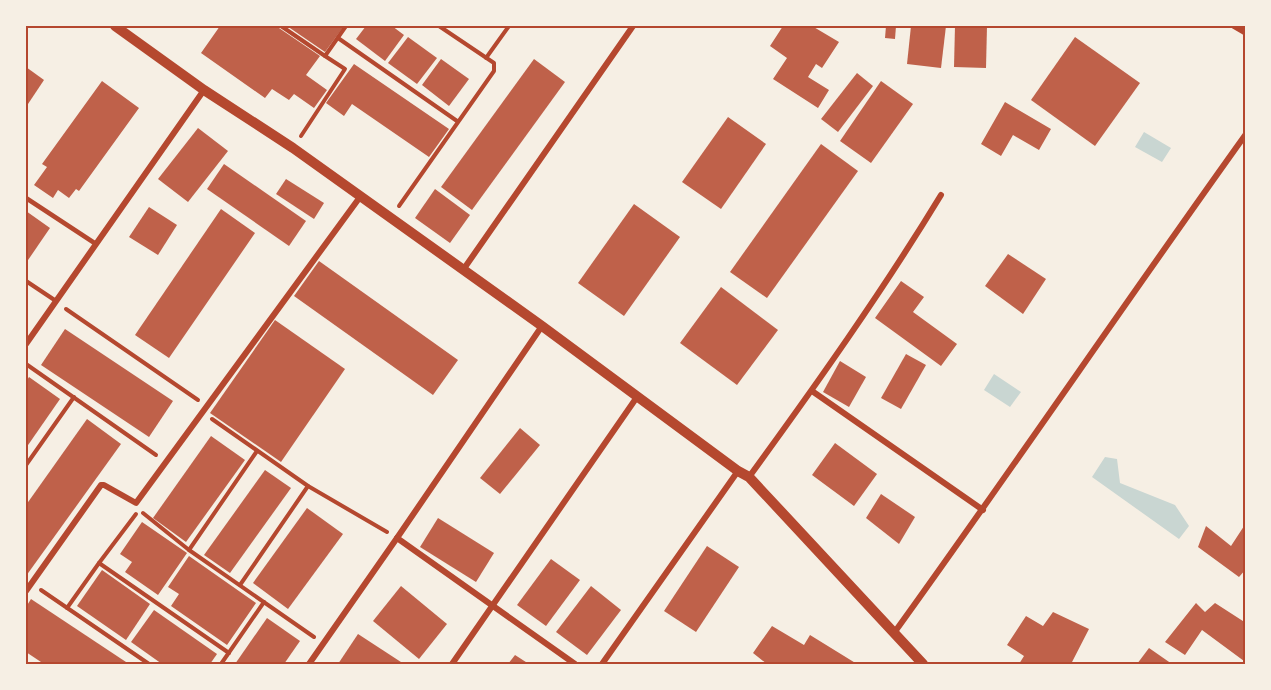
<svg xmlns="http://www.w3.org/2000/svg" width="1271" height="690" font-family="'Noto Serif',serif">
<rect width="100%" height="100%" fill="#f6efe4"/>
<g fill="#c9d6d2">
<path d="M1144,132L1171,148L1162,162L1135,147Z"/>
<path d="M994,374L1021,392L1010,407L984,390Z"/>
<path d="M1105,457L1117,459L1120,483L1175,505L1189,526L1179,539L1092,477Z"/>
</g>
<g fill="#bf614a">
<path d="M220,26H276L320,56L306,75L327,90L314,108L294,94L289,100L272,89L265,98L201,53Z"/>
<path d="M287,26H344L325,52Z"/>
<path d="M366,26H392L404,35L385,61L356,39Z"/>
<path d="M783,26H812L839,42L822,68L816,64L808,77L829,90L818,108L773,79L787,58L770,46Z"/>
<path d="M886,26H896L895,39L885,38Z"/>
<path d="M911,26H946L941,68L907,64Z"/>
<path d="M955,26H987L986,68L954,67Z"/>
<path d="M408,37L437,58L417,84L388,63Z"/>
<path d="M1075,37L1140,83L1095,146L1031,100Z"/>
<path d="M441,59L469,79L449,106L422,85Z"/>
<path d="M534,59L565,82L472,210L441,187Z"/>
<path d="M354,64L449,129L429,157L352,104L344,116L326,103Z"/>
<path d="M26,67L44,80L26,107Z"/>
<path d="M857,73L873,86L838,132L821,119Z"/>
<path d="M102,81L139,108L79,191L76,189L69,198L58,190L53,198L34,185L47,167L42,164Z"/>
<path d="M881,81L913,104L871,163L840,141Z"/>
<path d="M1005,102L1051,129L1039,150L1013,135L1001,156L981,144Z"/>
<path d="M728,117L766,144L721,209L682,182Z"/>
<path d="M198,128L228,151L188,202L158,179Z"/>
<path d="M821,144L858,171L767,298L730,272Z"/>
<path d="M224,164L306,221L289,246L207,189Z"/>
<path d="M286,179L324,203L314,219L276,194Z"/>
<path d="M435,189L470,215L450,243L415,218Z"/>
<path d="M634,204L680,237L624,316L578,283Z"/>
<path d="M149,207L177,225L158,255L129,237Z"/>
<path d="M221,209L255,233L169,358L135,335Z"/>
<path d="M26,211L50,228L26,263Z"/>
<path d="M1008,254L1046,279L1023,314L985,286Z"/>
<path d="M319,261L458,360L433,395L294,296Z"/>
<path d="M901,281L924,297L913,312L957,344L941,366L875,318Z"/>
<path d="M721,287L778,330L737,385L680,343Z"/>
<path d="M275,320L345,369L281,462L210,413Z"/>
<path d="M65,329L173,401L149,437L41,365Z"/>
<path d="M906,354L926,365L901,409L881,398Z"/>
<path d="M840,361L866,377L849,407L823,392Z"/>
<path d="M29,377L60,399L26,448V382Z"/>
<path d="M87,419L121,444L26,576V505Z"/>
<path d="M520,428L540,445L500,494L480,478Z"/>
<path d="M211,436L245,460L186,542L153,518Z"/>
<path d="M835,443L877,474L854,506L812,475Z"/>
<path d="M265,470L291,488L230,573L204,555Z"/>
<path d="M881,494L915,517L899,544L866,518Z"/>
<path d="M307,508L343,534L288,609L253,583Z"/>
<path d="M438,518L494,553L476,582L420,547Z"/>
<path d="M142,522L187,553L158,595L125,572L132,562L120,554Z"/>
<path d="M1246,523V569L1239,577L1198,547L1206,526L1231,546Z"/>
<path d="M707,546L739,567L696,632L664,611Z"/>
<path d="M189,556L256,603L227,645L171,606L179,594L168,587Z"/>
<path d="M551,559L580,580L546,626L517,605Z"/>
<path d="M102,570L150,604L126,640L77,606Z"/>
<path d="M401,586L447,624L419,659L373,621Z"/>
<path d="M591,586L621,610L587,655L556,632Z"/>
<path d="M31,599L129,664H44L26,652V607Z"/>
<path d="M1196,603L1205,612L1215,603L1246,623L1244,661L1202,630L1185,655L1165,642Z"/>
<path d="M154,610L217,654L210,664H162L131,642Z"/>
<path d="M1053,612L1089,629L1071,664H1019L1024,656L1007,645L1026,616L1043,626Z"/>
<path d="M267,618L300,641L284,664H235Z"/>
<path d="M772,626L804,645L810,635L857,664H767L753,653Z"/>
<path d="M358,634L404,664H338Z"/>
<path d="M1149,648L1172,664H1137Z"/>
<path d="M515,655L529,664H508Z"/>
</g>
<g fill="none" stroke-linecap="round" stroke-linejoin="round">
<g stroke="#b5482f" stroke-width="4">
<path d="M281,26L325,56"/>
<path d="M338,38L457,121"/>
<path d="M486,58L509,26"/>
<path d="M301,136L345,69L325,56L346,26"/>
<path d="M399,206L494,71V63L439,26"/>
<path d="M66,309L198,400"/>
<path d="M26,364L156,455"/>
<path d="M212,419L308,486L387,532"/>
<path d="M26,465L74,397"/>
<path d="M143,513L189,550L314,637"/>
<path d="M189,550L257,451"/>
<path d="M99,563L229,653"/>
<path d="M240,585L308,486"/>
<path d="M41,590L149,664"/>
<path d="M67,608L99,563L136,514"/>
<path d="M221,664L264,602"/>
</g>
<g stroke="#b5482f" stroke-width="4.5">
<path d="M26,198L96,244"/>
<path d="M26,281L56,301"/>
</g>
<g stroke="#b5482f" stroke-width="6">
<path d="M1234,26L1246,33"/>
<path d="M463,270L633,26"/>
<path d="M26,344L204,90"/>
<path d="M812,391L983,510"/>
<path d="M749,477C816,385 882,292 941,195"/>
<path d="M397,538L575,664"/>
<path d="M26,591L101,485H104L136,503L360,197"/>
<path d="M894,633C1013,468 1127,300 1246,134"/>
<path d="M309,664L397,538L542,326"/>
<path d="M452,664L637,397"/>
<path d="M602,664L738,471"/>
</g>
<path stroke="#b5482f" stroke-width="10" d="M115,26L204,90L293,148L542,326L738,471L749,477L923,664"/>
</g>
<rect width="1271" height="690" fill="none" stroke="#f6efe4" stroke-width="54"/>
<rect x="27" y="27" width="1217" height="636" fill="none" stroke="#b5482f" stroke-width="2"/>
</svg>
